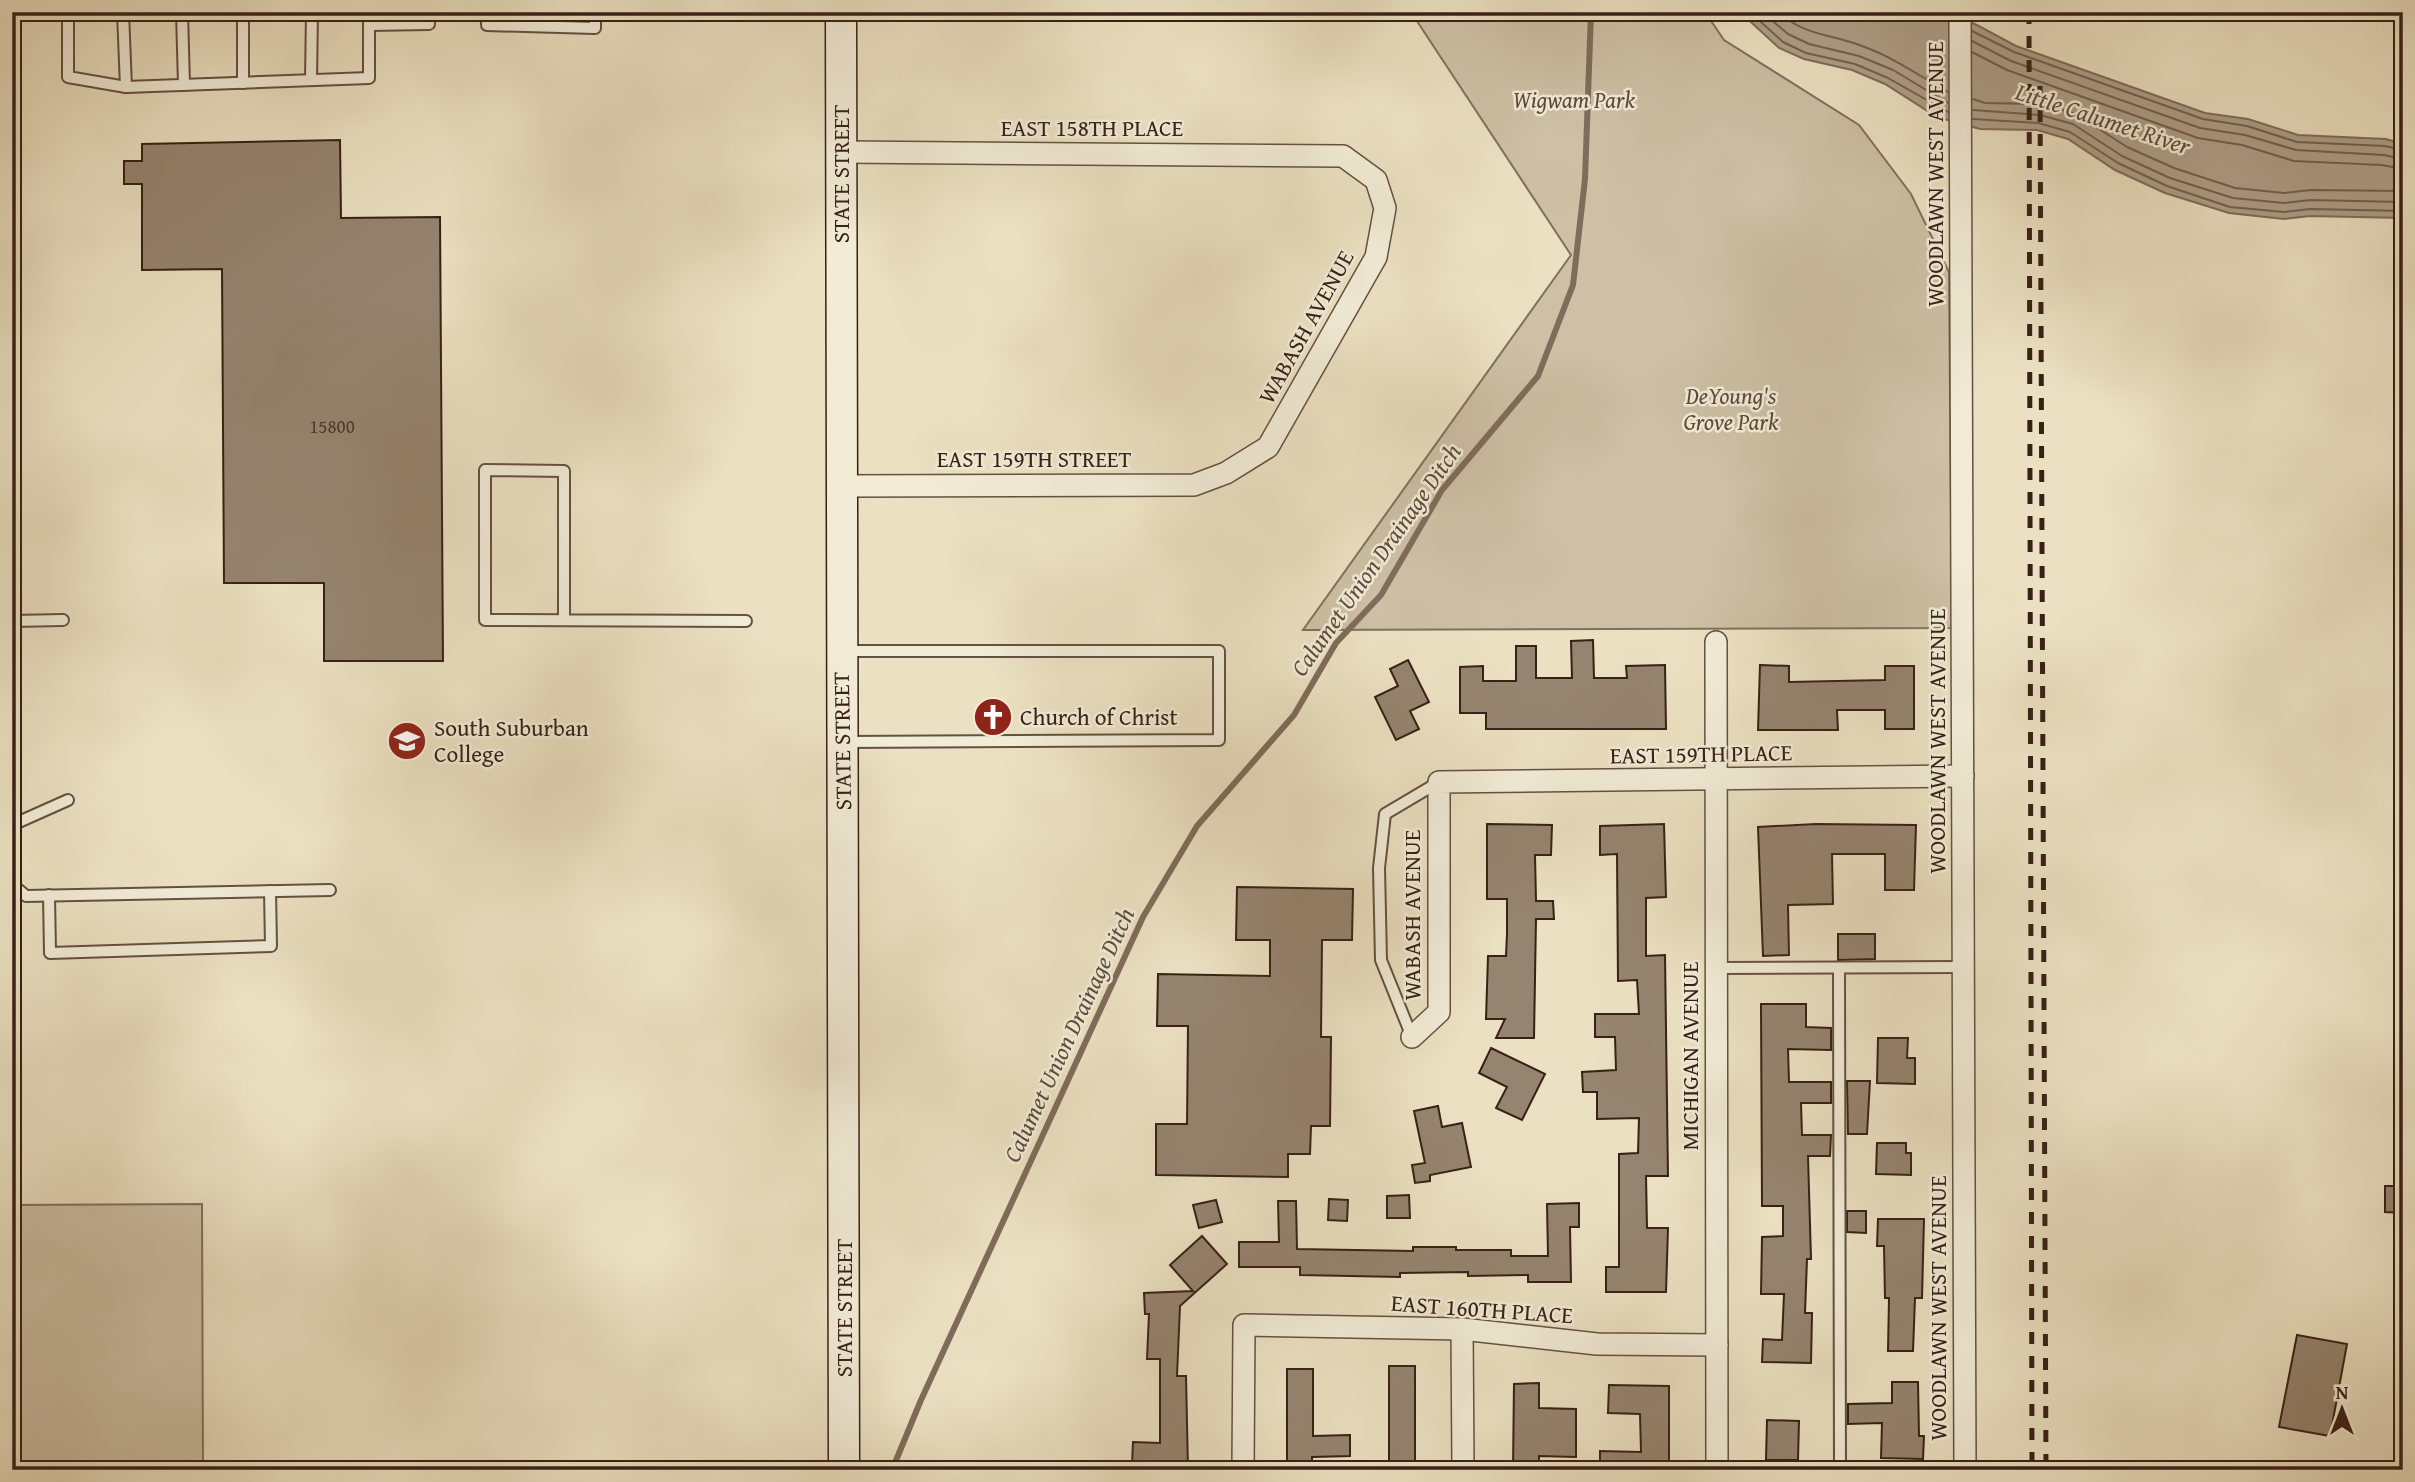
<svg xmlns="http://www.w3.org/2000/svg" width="2415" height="1482" font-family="'Gentium Book Plus',serif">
<rect width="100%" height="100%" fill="#ebe1c2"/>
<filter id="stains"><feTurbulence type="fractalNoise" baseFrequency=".00286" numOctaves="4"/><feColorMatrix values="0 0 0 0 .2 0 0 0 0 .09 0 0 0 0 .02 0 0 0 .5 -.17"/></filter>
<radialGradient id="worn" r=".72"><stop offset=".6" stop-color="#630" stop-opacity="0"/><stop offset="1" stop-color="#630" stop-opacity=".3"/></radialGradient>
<g fill="#cdc0a5" stroke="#82705e" stroke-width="2">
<path d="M1411,12H1705L1724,40L1859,125L1911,194L1949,272L1952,628L1303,630L1571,255Z"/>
<path d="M202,1204L203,1470H12V1205Z"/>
</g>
<path fill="#ae9f88" stroke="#7f6c5a" stroke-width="2" d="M1740,12H1939L1975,24L2016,46L2205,113L2248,119L2298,135L2386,139L2403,144V218L2310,216L2284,219L2229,213L2165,193L2115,170L2068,139L2037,130L1980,129L1937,117L1885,84L1852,70L1804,59L1779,48Z"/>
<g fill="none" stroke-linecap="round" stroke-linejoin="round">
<g stroke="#73604f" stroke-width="2">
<path d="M1750,12L1783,42L1806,53L1855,64L1888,78L1948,112"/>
<path d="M1762,12L1788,34L1809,44L1859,56L1893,70L1948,103"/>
<path d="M1778,12C1807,37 1829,33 1862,46C1893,57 1920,76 1948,92"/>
<path d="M1972,31L2014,52L2203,119L2247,126L2297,142L2385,146L2403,150"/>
<path d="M1972,41L2011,61L2200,128L2245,135L2296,150L2384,155L2403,159"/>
<path d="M1972,52L2007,70L2198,138L2242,145L2294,161L2382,165L2403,169"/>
<path d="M1973,99L1985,103L2041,104L2076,114L2127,147L2174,168L2235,188L2284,193L2311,190L2403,191"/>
<path d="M1973,110L2040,115L2073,124L2122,156L2170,178L2233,198L2284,203L2311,200L2403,202"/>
<path d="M1973,119L2038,123L2070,132L2118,163L2167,186L2230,207L2284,212L2310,209L2403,211"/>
</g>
<path stroke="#7f6c5a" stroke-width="6" d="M892,1470L921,1400L1143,917L1197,826L1294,715L1336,643L1381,595L1442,490L1538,376L1573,285L1585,179L1591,12"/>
</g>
<g fill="#95846f" stroke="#382016" stroke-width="2">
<path d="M340,140L341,218L440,217L443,661H324V583H224L222,269L142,270V184H124V161H142V144Z"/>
<path d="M1593,640L1594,678H1627L1626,666L1665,665L1666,729H1486V713H1460V667L1483,666V681H1516V646H1536V678H1572L1571,641Z"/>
<path d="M1408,660L1429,702L1410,711L1419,729L1396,740L1375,697L1398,686L1390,669Z"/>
<path d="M1760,665L1789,666V682L1885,680V666H1914V729H1885V710H1837L1838,730H1758Z"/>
<path d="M1487,824L1552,825L1551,855H1535L1536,901H1553L1554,919H1536L1534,1038H1496L1505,1019H1486L1488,956H1506L1507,934V899H1487Z"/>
<path d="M1664,824L1666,897L1646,898V956L1665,955L1668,1176H1646L1647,1228H1668L1666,1292H1606V1267H1619V1154L1638,1153L1639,1118L1597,1119V1092H1583L1582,1072L1616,1070L1615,1037H1595V1014H1639L1637,980L1618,981L1617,854L1600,855V826Z"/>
<path d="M1816,824L1916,825L1914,890H1885V854H1832L1833,904L1788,905L1789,955L1763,956L1758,827Z"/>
<path d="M1237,887L1353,889L1352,940H1322L1321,1037H1331L1330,1126H1311L1310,1154H1288V1177L1156,1175V1124H1187L1188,1026H1157L1158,974L1270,976V940H1236Z"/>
<path d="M1838,934H1875V959L1838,960Z"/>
<path d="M1761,1004H1806V1027L1831,1028V1050L1788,1049L1789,1082H1831V1103H1801L1802,1135H1831L1830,1156H1808L1811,1259H1807L1805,1313H1812L1811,1363L1762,1362L1763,1339L1782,1340L1784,1294H1761L1762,1237L1783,1236V1206H1762Z"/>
<path d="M1878,1038H1908L1907,1058H1915V1084L1877,1083Z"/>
<path d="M1491,1048L1545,1074L1522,1120L1496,1108L1507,1087L1479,1073Z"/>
<path d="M1847,1081H1870L1867,1134H1848Z"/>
<path d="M1438,1106L1442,1127L1462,1123L1471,1167L1430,1175V1181L1415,1183L1412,1165L1425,1163L1414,1111Z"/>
<path d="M1877,1143H1906V1153H1911V1175L1876,1174Z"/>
<path d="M2385,1186H2403V1213L2385,1212Z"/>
<path d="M1409,1195L1410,1218H1387V1196Z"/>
<path d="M1329,1199L1348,1200L1347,1221L1328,1220Z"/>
<path d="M1216,1200L1222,1222L1199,1228L1193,1205Z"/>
<path d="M1278,1201H1296L1297,1249L1413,1251V1247H1456V1250H1511V1256H1548L1547,1204L1579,1203V1227H1570L1571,1282H1528V1275L1468,1276V1272L1400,1273V1277L1300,1275V1267H1239V1242H1279Z"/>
<path d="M1847,1211H1866V1233L1847,1232Z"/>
<path d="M1878,1219H1924L1922,1298H1915L1913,1351H1888L1889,1298H1885L1884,1246H1877Z"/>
<path d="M1202,1236L1227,1264L1180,1306L1177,1376H1186L1188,1470L1132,1465L1133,1442L1160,1443V1359H1147L1149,1314H1145L1144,1293L1193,1291L1170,1265Z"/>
<path d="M2297,1335L2347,1344L2330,1436L2279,1427Z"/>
<rect x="1389" y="1366" width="26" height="104"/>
<path d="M1287,1369H1313V1436L1350,1435V1456L1312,1457V1470H1287Z"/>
<path d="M1892,1382H1918L1919,1436H1924L1923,1459L1881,1458L1882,1423L1848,1424V1404L1892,1403Z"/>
<path d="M1539,1383V1408L1576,1409V1457L1539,1456V1470H1513L1514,1384Z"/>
<path d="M1609,1385L1669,1386V1467L1600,1470V1451L1641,1452L1640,1414L1608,1413Z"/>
<path d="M1767,1420L1799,1421L1798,1460H1766Z"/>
</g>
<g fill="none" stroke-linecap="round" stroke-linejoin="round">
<g stroke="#655041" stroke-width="14">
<g id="service">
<path d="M68,12V77L126,87L369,78V12"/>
<path d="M123,12L126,87"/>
<path d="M182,12L184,85"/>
<path d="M487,12V25L595,28V12"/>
<path d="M369,25L429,24L428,12"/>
<path d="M311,80L312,12"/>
<path d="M243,83V12"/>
<path d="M564,620V471L485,470V620L746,621"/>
<path d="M12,621L63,620"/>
<path d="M844,651H1219V740L845,742"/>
<path d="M12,825L68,800"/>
<path d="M12,884L26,896L330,890"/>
<path d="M49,895L50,953L271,946L270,891"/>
<path d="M1716,968L1964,967"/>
<path d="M1839,968L1840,1470"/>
<path d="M1412,1037L1381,960L1379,868L1385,814L1439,782"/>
</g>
</g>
<g stroke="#655041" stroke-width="24">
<g id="minor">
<path d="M1960,12L1965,1470"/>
<path d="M840,486L1194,485L1226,473L1268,447L1376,257L1385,208L1376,180L1343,156L842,152"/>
<path d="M1716,642L1717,1470"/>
<path d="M1412,1037L1439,1012V782L1963,776"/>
<path d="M1462,1329L1463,1470"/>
<path d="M1243,1470L1244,1325L1462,1329L1597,1344L1717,1345"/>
</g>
</g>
<g stroke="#382016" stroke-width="33">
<path id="secondary" d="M841,12L844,1470"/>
</g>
<use href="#service" stroke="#f2ecd7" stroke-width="10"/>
<use href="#minor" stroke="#f2ecd7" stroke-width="21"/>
<use href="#secondary" stroke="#f2ecd7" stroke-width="30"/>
<g stroke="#382016" stroke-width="5" stroke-dasharray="12 12" stroke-linecap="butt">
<path d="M2029,12L2032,1470"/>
<path d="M2040,86L2046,1470"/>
</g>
</g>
<defs>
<g id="church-disc" transform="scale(2.0125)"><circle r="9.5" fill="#8f2418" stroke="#f2ecd7"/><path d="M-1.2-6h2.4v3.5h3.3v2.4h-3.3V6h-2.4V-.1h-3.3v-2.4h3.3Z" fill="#fff"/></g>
<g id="university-disc" transform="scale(2.0125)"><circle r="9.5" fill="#8f2418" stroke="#f2ecd7"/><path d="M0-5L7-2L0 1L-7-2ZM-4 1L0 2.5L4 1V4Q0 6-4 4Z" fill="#fff"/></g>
</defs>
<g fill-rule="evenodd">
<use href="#church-disc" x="993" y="717"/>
<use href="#university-disc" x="407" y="741"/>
</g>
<g text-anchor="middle" stroke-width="5" stroke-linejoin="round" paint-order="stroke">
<g font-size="19" fill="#4f392c">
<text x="332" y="433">15800</text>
</g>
<g font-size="23" font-style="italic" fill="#5d483a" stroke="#f2ecd7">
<text x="1574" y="108">Wigwam Park</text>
<text x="1731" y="404">DeYoung's<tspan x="1731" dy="26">Grove Park</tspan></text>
</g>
<g font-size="23" fill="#382016" stroke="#f2ecd7">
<text x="1092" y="136">EAST 158TH PLACE</text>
<text transform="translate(841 174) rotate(-90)" y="8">STATE STREET</text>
<text transform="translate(1935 174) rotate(-90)" y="8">WOODLAWN WEST AVENUE</text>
<text transform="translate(1306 327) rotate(-61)" y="8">WABASH AVENUE</text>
<text x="1034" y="467">EAST 159TH STREET</text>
<text transform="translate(842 741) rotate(-91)" y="8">STATE STREET</text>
<text transform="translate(1937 741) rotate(-90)" y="8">WOODLAWN WEST AVENUE</text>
<text transform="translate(1701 754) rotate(-1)" y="8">EAST 159TH PLACE</text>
<text transform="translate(1412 915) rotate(-90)" y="8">WABASH AVENUE</text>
<text transform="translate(1690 1056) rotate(-90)" y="8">MICHIGAN AVENUE</text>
<text transform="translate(844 1308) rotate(-90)" y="8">STATE STREET</text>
<text transform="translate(1938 1308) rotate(-90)" y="8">WOODLAWN WEST AVENUE</text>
<text transform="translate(1482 1309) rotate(4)" y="8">EAST 160TH PLACE</text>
</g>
<g font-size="23" fill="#382016" stroke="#f2ecd7" text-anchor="start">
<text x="1020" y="725">Church of Christ</text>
<text x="434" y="736">South Suburban<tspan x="434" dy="26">College</tspan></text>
</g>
<g font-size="24" font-style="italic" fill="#614c3e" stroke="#f2ecd7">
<text transform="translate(2103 119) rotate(18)" y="8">Little Calumet River</text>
<text transform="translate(1376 560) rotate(-55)" y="8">Calumet Union Drainage Ditch</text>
<text transform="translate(1069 1035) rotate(-65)" y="8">Calumet Union Drainage Ditch</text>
</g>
</g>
<rect width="2415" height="1482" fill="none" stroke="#ebe1c2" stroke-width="42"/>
<rect x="14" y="14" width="2387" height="1454" fill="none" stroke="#382016" stroke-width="3.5"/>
<rect x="21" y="21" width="2373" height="1440" fill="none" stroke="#382016" stroke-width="2"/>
<g transform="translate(2342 1409)" stroke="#f2ecd7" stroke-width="5" paint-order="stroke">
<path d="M0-5L12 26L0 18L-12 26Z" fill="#382016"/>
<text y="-10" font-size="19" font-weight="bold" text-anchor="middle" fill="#382016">N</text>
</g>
<rect width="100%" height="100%" filter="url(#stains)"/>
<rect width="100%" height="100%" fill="url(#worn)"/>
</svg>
